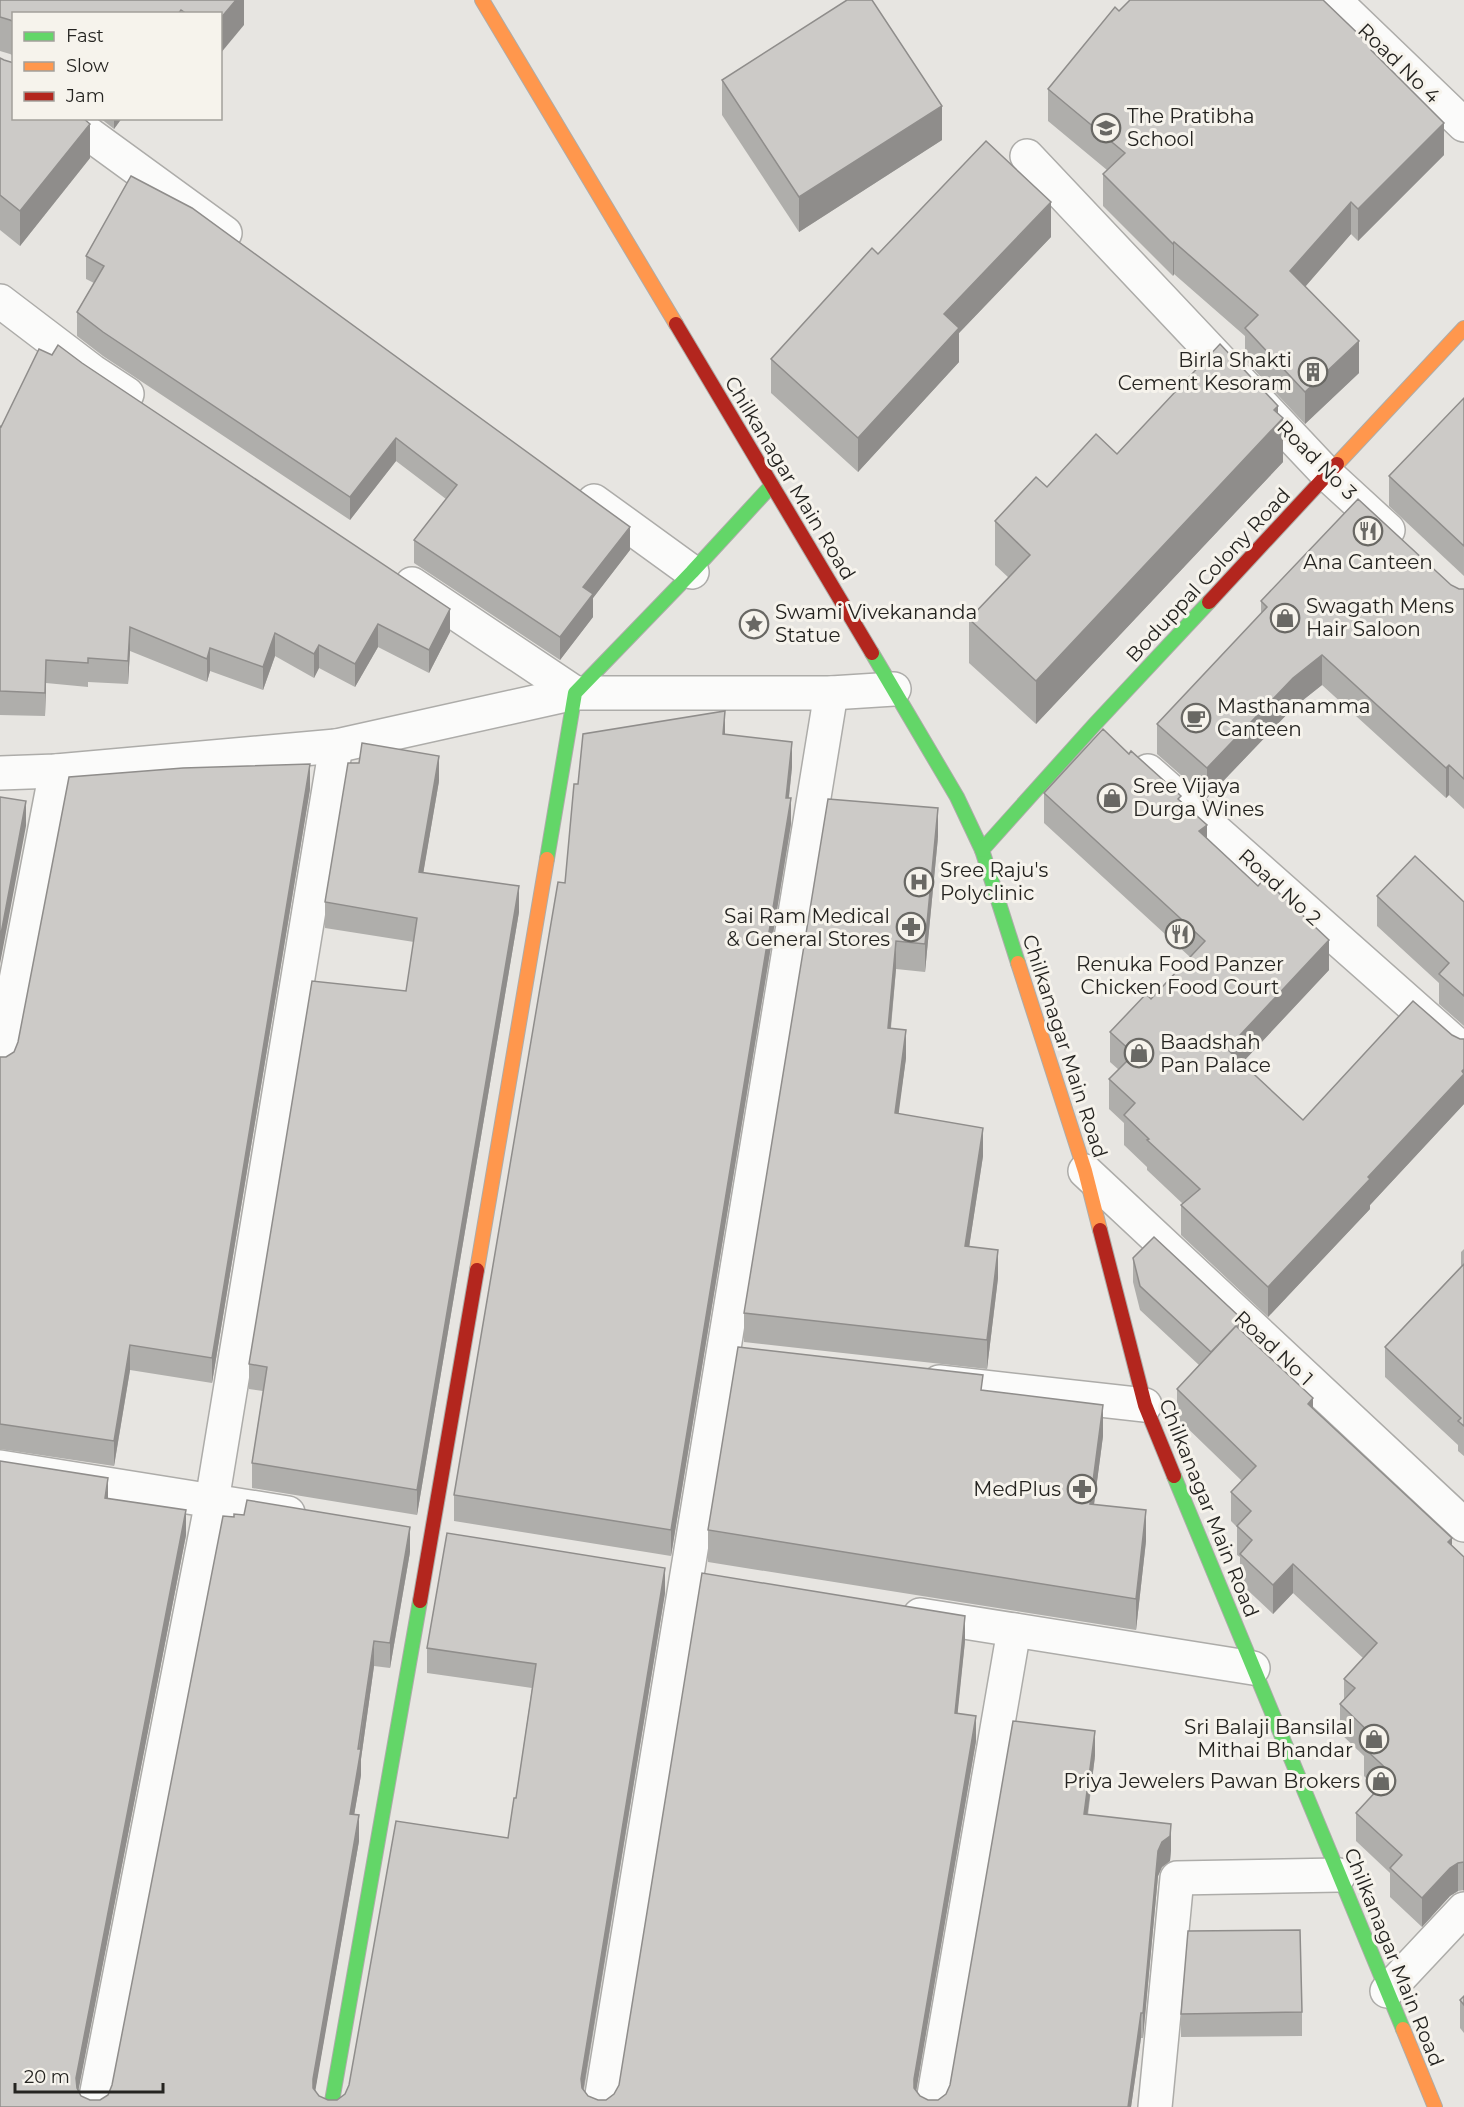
<svg xmlns="http://www.w3.org/2000/svg" width="1464" height="2107" font-family="Montserrat,sans-serif">
<rect width="100%" height="100%" fill="#e7e5e1"/>
<g fill="none" stroke-linecap="round" stroke-linejoin="round">
<g stroke="#adaca9" stroke-width="36">
<g id="street">
<path d="M1334,0L1464,125"/>
<path d="M67,118L225,233"/>
<path d="M1027,156L1328,475L1388,530"/>
<path d="M0,301L92,371L127,394"/>
<path d="M594,501L692,572"/>
<path d="M412,584L575,693"/>
<path d="M1148,771L1464,1051"/>
<path d="M0,773L56,771L336,746L575,693H831L894,689"/>
<path d="M0,1064L56,771"/>
<path d="M1085,1171L1464,1525"/>
<path d="M939,1382L1145,1405"/>
<path d="M0,1467L288,1513"/>
<path d="M920,1615L1253,1668"/>
<path d="M1387,1991L1464,1909"/>
<path d="M94,2107L212,1501L336,746"/>
<path d="M600,2107L831,693"/>
<path d="M932,2107L1014,1630"/>
<path d="M1155,2107L1177,1878L1339,1875"/>
</g>
</g>
<g stroke="#adaca9" stroke-width="16">
<g id="fast">
<path d="M872,653L957,797L982,850L1018,963"/>
<path d="M982,850L1095,724L1209,602"/>
<path d="M547,859L575,693L692,572L772,485"/>
<path d="M1174,1476L1403,2029"/>
<path d="M331,2107L420,1601"/>
</g>
</g>
<g stroke="#adaca9" stroke-width="16">
<g id="slow">
<path d="M482,0L676,324"/>
<path d="M1337,464L1464,328"/>
<path d="M1018,963L1085,1171L1100,1230"/>
<path d="M477,1270L547,859"/>
<path d="M1403,2029L1435,2107"/>
</g>
</g>
<g stroke="#adaca9" stroke-width="16">
<g id="jam">
<path d="M676,324L872,653"/>
<path d="M1209,602L1337,464"/>
<path d="M1100,1230L1145,1405L1174,1476"/>
<path d="M420,1601L477,1270"/>
</g>
</g>
<use href="#street" stroke="#fbfbfa" stroke-width="33"/>
<use href="#fast" stroke="#63d668" stroke-width="14"/>
<use href="#slow" stroke="#ff974d" stroke-width="14"/>
<use href="#jam" stroke="#b3261e" stroke-width="14"/>
</g>
<g fill="#afaeab">
<path d="M0,0H244V25L220,14H14V56L10,54L0,51Z"/>
<path d="M1119,11L1373,51L1444,155L1358,241L1351,234L1305,287L1359,373L1305,424L1245,360V336L1174,274L1173,276L1103,206V174L1107,170L1048,121V89Z"/>
<path d="M0,58L90,158L20,246L0,230Z"/>
<path d="M722,80L942,140L799,232L722,115Z"/>
<path d="M100,118H122L114,129Z"/>
<path d="M1051,237L959,333V362L858,472L771,393V359L878,254Z"/>
<path d="M86,256L630,550L593,598V617L560,660L414,563V540L446,499L396,461L350,520L103,356L77,336V312L94,283L86,279Z"/>
<path d="M52,355L82,363L450,632L429,673L378,647L355,687L319,668L314,678L275,656L263,690L210,671L207,682L130,651L128,684L88,682V687L46,683L45,716L0,715V426L1,427Z"/>
<path d="M1464,398V576L1389,506V476Z"/>
<path d="M1278,414L1283,462L1036,724L969,663V619L1009,578L995,565V521L1047,487L1117,454Z"/>
<path d="M1451,585L1459,589H1464V809L1449,795L1446,798L1322,685L1293,708L1207,798L1157,754V724L1261,614V601Z"/>
<path d="M725,734L792,767L789,798L791,824L671,1556L454,1521V1495L565,883L578,784Z"/>
<path d="M439,781L423,873L519,912L417,1515L252,1488V1463L263,1391L249,1389V1364L406,991L414,942L325,928V902Z"/>
<path d="M310,789L212,1383L130,1370L114,1466L0,1449V1057H6L14,1052Z"/>
<path d="M1044,793L1181,802L1207,838L1329,970L1242,1063L1303,1120L1452,1035L1460,1039H1464V1104L1370,1205V1209L1268,1317L1181,1235V1205L1183,1204L1147,1170V1167L1124,1145V1123L1109,1109V1079L1119,1070L1110,1062V1032L1151,999L1190,957L1044,823Z"/>
<path d="M938,837L925,972L896,969L891,1028L906,1058L898,1114L983,1156L969,1247L998,1278L987,1369L744,1342V1313Z"/>
<path d="M1377,896L1464,902V1026L1439,1004V983L1377,926Z"/>
<path d="M1464,1249V1456L1458,1451V1445L1385,1377V1347L1461,1266V1252Z"/>
<path d="M1133,1258L1243,1332L1313,1410L1464,1557V1890L1458,1891L1450,1896L1422,1927L1390,1897V1873L1356,1841V1813L1378,1790L1364,1776V1756L1340,1733V1704L1344,1699V1679L1363,1658L1293,1593L1273,1614L1240,1583V1557L1237,1555V1527L1231,1521V1492L1242,1481L1177,1418V1389L1199,1365L1140,1310L1133,1282Z"/>
<path d="M983,1390L1103,1436L1094,1504L1146,1541L1136,1630L708,1562V1530Z"/>
<path d="M108,1499L186,1535L78,2091L81,2096L90,2100H100L108,2095L410,1552L390,1668L374,1666L361,1759V1775L354,1815L359,1841L315,2090L319,2096L328,2100H337L345,2094L508,1838L516,1798L532,1688L427,1673V1648L665,1593L584,2090L588,2096L598,2100H606L614,2094L965,1641L957,1714L976,1741L916,2090L920,2096L928,2100H938L946,2094L1095,1756L1088,1815L1171,1850L1170,1861L1162,1867L1158,1876L1143,2038H1141L1131,2107H0Z"/>
<path d="M1464,1996V2033L1460,2028V2000Z"/>
<path d="M1302,2012V2036L1181,2037V2014Z"/>
</g>
<g fill="#8f8d8b">
<path d="M236,0H244V25L220,54V19Z"/>
<path d="M942,106V140L799,232V197Z"/>
<path d="M114,118H122L114,129Z"/>
<path d="M1444,123V155L1358,241V209Z"/>
<path d="M90,124V158L20,246V211Z"/>
<path d="M1051,202V237L959,333V362L858,472V438L944,314Z"/>
<path d="M1351,202V234L1290,304V271Z"/>
<path d="M1174,242V274L1173,276V244Z"/>
<path d="M1359,341V373L1305,424V392Z"/>
<path d="M1278,406V423L1283,418V462L1036,724V681Z"/>
<path d="M396,438V461L350,520V497Z"/>
<path d="M630,527V550L593,598V617L560,660V637L583,587Z"/>
<path d="M450,609V632L429,673V650Z"/>
<path d="M378,624V647L355,687V664Z"/>
<path d="M130,627V651L128,684V661Z"/>
<path d="M275,633V656L263,690V667Z"/>
<path d="M319,645V668L314,678V654Z"/>
<path d="M210,648V671L207,682V659Z"/>
<path d="M1322,655V685L1293,708L1207,798V768L1293,678Z"/>
<path d="M46,660V683L45,716V693Z"/>
<path d="M725,711V737L723,734Z"/>
<path d="M792,742V767L786,823V798Z"/>
<path d="M439,756V781L419,898V872Z"/>
<path d="M310,764V789L212,1383V1358Z"/>
<path d="M1449,765V795L1446,798V768Z"/>
<path d="M791,798V824L671,1556V1530Z"/>
<path d="M26,801V826L0,964V939Z"/>
<path d="M938,808V837L925,972V944Z"/>
<path d="M1207,825V855L1199,831Z"/>
<path d="M519,886V912L417,1515V1490Z"/>
<path d="M1329,940V970L1227,1079V1049Z"/>
<path d="M896,941V969L888,1056V1028Z"/>
<path d="M906,1030V1058L895,1141V1113Z"/>
<path d="M1464,1069V1104L1370,1205V1209L1268,1317V1287L1368,1177Z"/>
<path d="M983,1128V1156L965,1274V1246Z"/>
<path d="M998,1250V1278L987,1369V1340Z"/>
<path d="M1243,1320V1344L1212,1354Z"/>
<path d="M130,1345V1370L114,1466V1441Z"/>
<path d="M1313,1398V1427L1308,1404Z"/>
<path d="M1103,1405V1436L1090,1535V1504Z"/>
<path d="M108,1478V1503L105,1498Z"/>
<path d="M186,1510V1535L76,2103V2078Z"/>
<path d="M1146,1510V1541L1136,1630V1599Z"/>
<path d="M410,1527V1552L390,1668V1643Z"/>
<path d="M1452,1538V1566L1448,1542Z"/>
<path d="M1293,1564V1593L1273,1614V1585Z"/>
<path d="M665,1568V1593L581,2104V2079Z"/>
<path d="M965,1616V1641L955,1739V1713Z"/>
<path d="M374,1641V1666L361,1759V1775L350,1839V1814Z"/>
<path d="M976,1716V1741L914,2104V2079Z"/>
<path d="M1095,1731V1756L1084,1840V1814Z"/>
<path d="M359,1815V1841L313,2104V2079Z"/>
<path d="M1171,1824V1850L1170,1861L1162,1867L1158,1876L1143,2038V2013L1158,1851L1162,1842Z"/>
<path d="M1463,1862H1464V1890L1463,1891Z"/>
<path d="M1458,1863V1891L1450,1896L1422,1927V1898L1450,1868Z"/>
<path d="M1141,2013V2038L1131,2107H1128Z"/>
</g>
<g fill="#cccac7" stroke="#8f8d8b" stroke-width="1.5">
<path d="M0,0H236L220,19V14H187L181,10L178,14H14V22L10,20L0,17Z"/>
<path d="M847,0H872L942,106L799,197L722,80Z"/>
<path d="M1130,0H1323L1373,48L1371,50L1444,123L1358,209L1351,202L1290,271L1359,341L1305,392L1245,328L1258,315L1174,242L1173,244L1103,174L1125,153L1048,89L1115,7L1119,11Z"/>
<path d="M0,58L4,60L14,63V118H83L90,124L20,211L0,195Z"/>
<path d="M986,141L1051,202L944,314L959,328L858,438L771,359L872,248L878,254Z"/>
<path d="M131,176L192,208L630,527L583,587L593,594L560,637L414,540L457,485L396,438L350,497L103,332L77,312L104,266L86,256Z"/>
<path d="M1220,344L1278,406L1274,410L1283,418L1036,681L969,619L1030,555L995,521L1036,477L1047,487L1096,434L1117,454Z"/>
<path d="M58,345L82,363L450,609L429,650L378,624L355,664L319,645L314,654L275,633L263,667L210,648L207,659L130,627L128,661L88,658V663L46,660L45,693L0,691V426L1,427L39,349L52,355Z"/>
<path d="M1464,398V546L1389,476Z"/>
<path d="M1358,499L1451,585L1459,589H1464V779L1449,765L1446,768L1322,655L1293,678L1207,768L1157,724L1267,607L1261,601Z"/>
<path d="M725,711L723,734L792,742L786,798H791L671,1530L454,1495L558,882L565,883L574,784H578L583,734Z"/>
<path d="M1103,729L1129,754L1131,751L1181,796L1178,799L1207,825L1199,831L1258,886L1264,879L1329,940L1227,1049L1303,1120L1413,1001L1452,1035L1460,1039H1464V1069L1462,1071L1464,1074L1368,1177L1370,1179L1268,1287L1181,1205L1200,1189L1147,1140L1149,1139L1124,1115L1135,1103L1109,1079L1134,1054L1110,1032L1146,994L1151,999L1205,941L1044,793Z"/>
<path d="M362,743L439,756L419,872L519,886L417,1490L252,1463L267,1367L249,1364L312,981L406,991L417,918L325,902L348,763H359Z"/>
<path d="M310,764L212,1358L130,1345L114,1441L0,1424V1057H6L14,1052L18,1042L69,777L183,768Z"/>
<path d="M0,797L26,801L0,939Z"/>
<path d="M828,799L938,808L925,944L896,941L888,1028L906,1030L895,1113L983,1128L965,1246L998,1250L987,1340L744,1313Z"/>
<path d="M1415,856L1464,902V996L1439,974L1449,963L1377,896Z"/>
<path d="M1154,1237L1243,1320L1237,1327L1236,1326L1211,1352L1140,1286L1133,1258Z"/>
<path d="M1464,1264V1426L1458,1421L1461,1418L1385,1347Z"/>
<path d="M1236,1326L1313,1398L1308,1404L1452,1538L1448,1542L1464,1557V1862L1458,1863L1450,1868L1422,1898L1390,1868L1402,1855L1356,1813L1392,1774L1364,1748L1374,1737L1340,1704L1355,1688L1344,1679L1377,1643L1293,1564L1273,1585L1240,1554L1252,1540L1237,1526L1251,1511L1231,1492L1256,1466L1177,1389Z"/>
<path d="M738,1347L983,1375L981,1390L1103,1405L1090,1504L1146,1510L1136,1599L708,1530Z"/>
<path d="M0,1461L108,1478L105,1498L186,1510L76,2078L77,2088L81,2096L90,2100H100L108,2095L112,2085L223,1516L234,1517V1514L244,1515L247,1500L410,1527L390,1643L374,1641L358,1749H361L350,1814L359,1815L313,2079V2088L319,2096L328,2100H337L345,2094L349,2085L396,1821L508,1838L514,1798H516L536,1664L427,1648L447,1533L665,1568L581,2079L582,2088L588,2096L598,2100H606L614,2094L619,2085L702,1573L965,1616L955,1713L976,1716L914,2079V2088L920,2096L928,2100H938L946,2094L950,2085L1013,1721L1095,1731L1084,1814L1171,1824L1170,1836L1162,1842L1158,1851L1143,2013H1141L1128,2107H0Z"/>
<path d="M1300,1930L1302,2012L1181,2014L1188,1931Z"/>
<path d="M1464,1996V2005L1460,2000Z"/>
</g>
<defs>
<g id="school-ring" transform="scale(1.5)"><circle r="9.5" fill="#f6f3ec" stroke="#696864" stroke-width="1.5"/><path d="M0-5L7-2L0 1L-7-2ZM-4 1L0 2.5L4 1V4Q0 6-4 4Z" fill="#696864"/></g>
<g id="building-ring" transform="scale(1.5)"><circle r="9.5" fill="#f6f3ec" stroke="#696864" stroke-width="1.5"/><path d="M-4-6H4V6H1V3H-1V6H-4ZM-2.5-4.3h1.7v1.8h-1.7ZM.8-4.3h1.7v1.8H.8ZM-2.5-1h1.7V.8h-1.7ZM.8-1h1.7V.8H.8Z" fill="#696864"/></g>
<g id="restaurant-ring" transform="scale(1.5)"><circle r="9.5" fill="#f6f3ec" stroke="#696864" stroke-width="1.5"/><path d="M-5-6h1v4h1v-4h1v4h1v-4h1v5L-1.5 .5V6h-2V.5L-5-1ZM5-6V6H3V1.5H1.5Q1.5-4 5-6Z" fill="#696864"/></g>
<g id="shop-ring" transform="scale(1.5)"><circle r="9.5" fill="#f6f3ec" stroke="#696864" stroke-width="1.5"/><path d="M-5-2.5h2.3a2.7 3.5 0 0 1 5.4 0H5L5.5 6h-11ZM-1.5-2.5h3a1.5 2.3 0 0 0-3 0Z" fill="#696864"/></g>
<g id="sight-ring" transform="scale(1.5)"><circle r="9.5" fill="#f6f3ec" stroke="#696864" stroke-width="1.5"/><path d="M0-6L1.8-2.2L6-1.7L2.9 1.2L3.7 5.4L0 3.3L-3.7 5.4L-2.9 1.2L-6-1.7L-1.8-2.2Z" fill="#696864"/></g>
<g id="cafe-ring" transform="scale(1.5)"><circle r="9.5" fill="#f6f3ec" stroke="#696864" stroke-width="1.5"/><path d="M-5.5-4.5H6V0H3Q3 3.5 0 3.5H-2.5Q-5.5 3.5-5.5 0ZM3-3.2v2h1.7v-2ZM-6 4.5H4V6H-6Z" fill="#696864"/></g>
<g id="hospital-ring" transform="scale(1.5)"><circle r="9.5" fill="#f6f3ec" stroke="#696864" stroke-width="1.5"/><path d="M-5-5h3v3.5h4V-5h3V5h-3V1.5h-4V5h-3Z" fill="#696864"/></g>
<g id="pharmacy-ring" transform="scale(1.5)"><circle r="9.5" fill="#f6f3ec" stroke="#696864" stroke-width="1.5"/><path d="M-2-6h4v4h4v4h-4v4h-4v-4h-4v-4h4Z" fill="#696864"/></g>
</defs>
<g fill-rule="evenodd">
<use href="#school-ring" x="1106" y="128"/>
<use href="#building-ring" x="1313" y="372"/>
<use href="#restaurant-ring" x="1368" y="531"/>
<use href="#shop-ring" x="1285" y="618"/>
<use href="#sight-ring" x="754" y="624"/>
<use href="#cafe-ring" x="1196" y="718"/>
<use href="#shop-ring" x="1112" y="798"/>
<use href="#hospital-ring" x="919" y="882"/>
<use href="#pharmacy-ring" x="911" y="927"/>
<use href="#restaurant-ring" x="1180" y="934"/>
<use href="#shop-ring" x="1139" y="1053"/>
<use href="#pharmacy-ring" x="1082" y="1489"/>
<use href="#shop-ring" x="1374" y="1739"/>
<use href="#shop-ring" x="1381" y="1781"/>
</g>
<g text-anchor="middle" stroke-width="6" stroke-linejoin="round" paint-order="stroke">
<g font-size="20" fill="#252421" stroke="#f6f3ec">
<text transform="translate(1399 63) rotate(44)" y="7">Road No 4</text>
<text transform="translate(1317 460) rotate(45)" y="7">Road No 3</text>
<text transform="translate(790 478) rotate(59)" y="7">Chilkanagar Main Road</text>
<text transform="translate(1208 575) rotate(-47)" y="7">Boduppal Colony Road</text>
<text transform="translate(1280 887) rotate(42)" y="7">Road No 2</text>
<text transform="translate(1065 1046) rotate(72)" y="7">Chilkanagar Main Road</text>
<text transform="translate(1274 1348) rotate(43)" y="7">Road No 1</text>
<text transform="translate(1209 1508) rotate(68)" y="7">Chilkanagar Main Road</text>
<text transform="translate(1394 1957) rotate(68)" y="7">Chilkanagar Main Road</text>
</g>
<g font-size="20" fill="#252421" stroke="#f6f3ec" text-anchor="start">
<text x="1127" y="123">The Pratibha<tspan x="1127" dy="23">School</tspan></text>
<text x="1292" y="367" text-anchor="end">Birla Shakti<tspan x="1292" dy="23">Cement Kesoram</tspan></text>
<text x="1368" y="569" text-anchor="middle">Ana Canteen</text>
<text x="1306" y="613">Swagath Mens<tspan x="1306" dy="23">Hair Saloon</tspan></text>
<text x="775" y="619">Swami Vivekananda<tspan x="775" dy="23">Statue</tspan></text>
<text x="1217" y="713">Masthanamma<tspan x="1217" dy="23">Canteen</tspan></text>
<text x="1133" y="793">Sree Vijaya<tspan x="1133" dy="23">Durga Wines</tspan></text>
<text x="940" y="877">Sree Raju's<tspan x="940" dy="23">Polyclinic</tspan></text>
<text x="890" y="923" text-anchor="end">Sai Ram Medical<tspan x="890" dy="23">&amp; General Stores</tspan></text>
<text x="1180" y="971" text-anchor="middle">Renuka Food Panzer<tspan x="1180" dy="23">Chicken Food Court</tspan></text>
<text x="1160" y="1049">Baadshah<tspan x="1160" dy="23">Pan Palace</tspan></text>
<text x="1061" y="1496" text-anchor="end">MedPlus</text>
<text x="1353" y="1734" text-anchor="end">Sri Balaji Bansilal<tspan x="1353" dy="23">Mithai Bhandar</tspan></text>
<text x="1360" y="1788" text-anchor="end">Priya Jewelers Pawan Brokers</text>
</g>
</g>
<rect x="12" y="12" width="210" height="108" fill="#f6f3ec" stroke="#a2a09b" stroke-width="1.5"/>
<rect x="24" y="32" width="30" height="9" fill="#63d668" stroke="#a2a09b" stroke-width="1.5"/>
<text x="66" y="42" font-size="18" fill="#252421">Fast</text>
<rect x="24" y="62" width="30" height="9" fill="#ff974d" stroke="#a2a09b" stroke-width="1.5"/>
<text x="66" y="72" font-size="18" fill="#252421">Slow</text>
<rect x="24" y="92" width="30" height="9" fill="#b3261e" stroke="#a2a09b" stroke-width="1.5"/>
<text x="66" y="102" font-size="18" fill="#252421">Jam</text>
<path d="M15 2083v9h148v-9" fill="none" stroke="#252421" stroke-width="3"/>
<text x="24" y="2083" font-size="18" fill="#252421" stroke="#f6f3ec" stroke-width="4.5" paint-order="stroke">20 m</text>
</svg>
